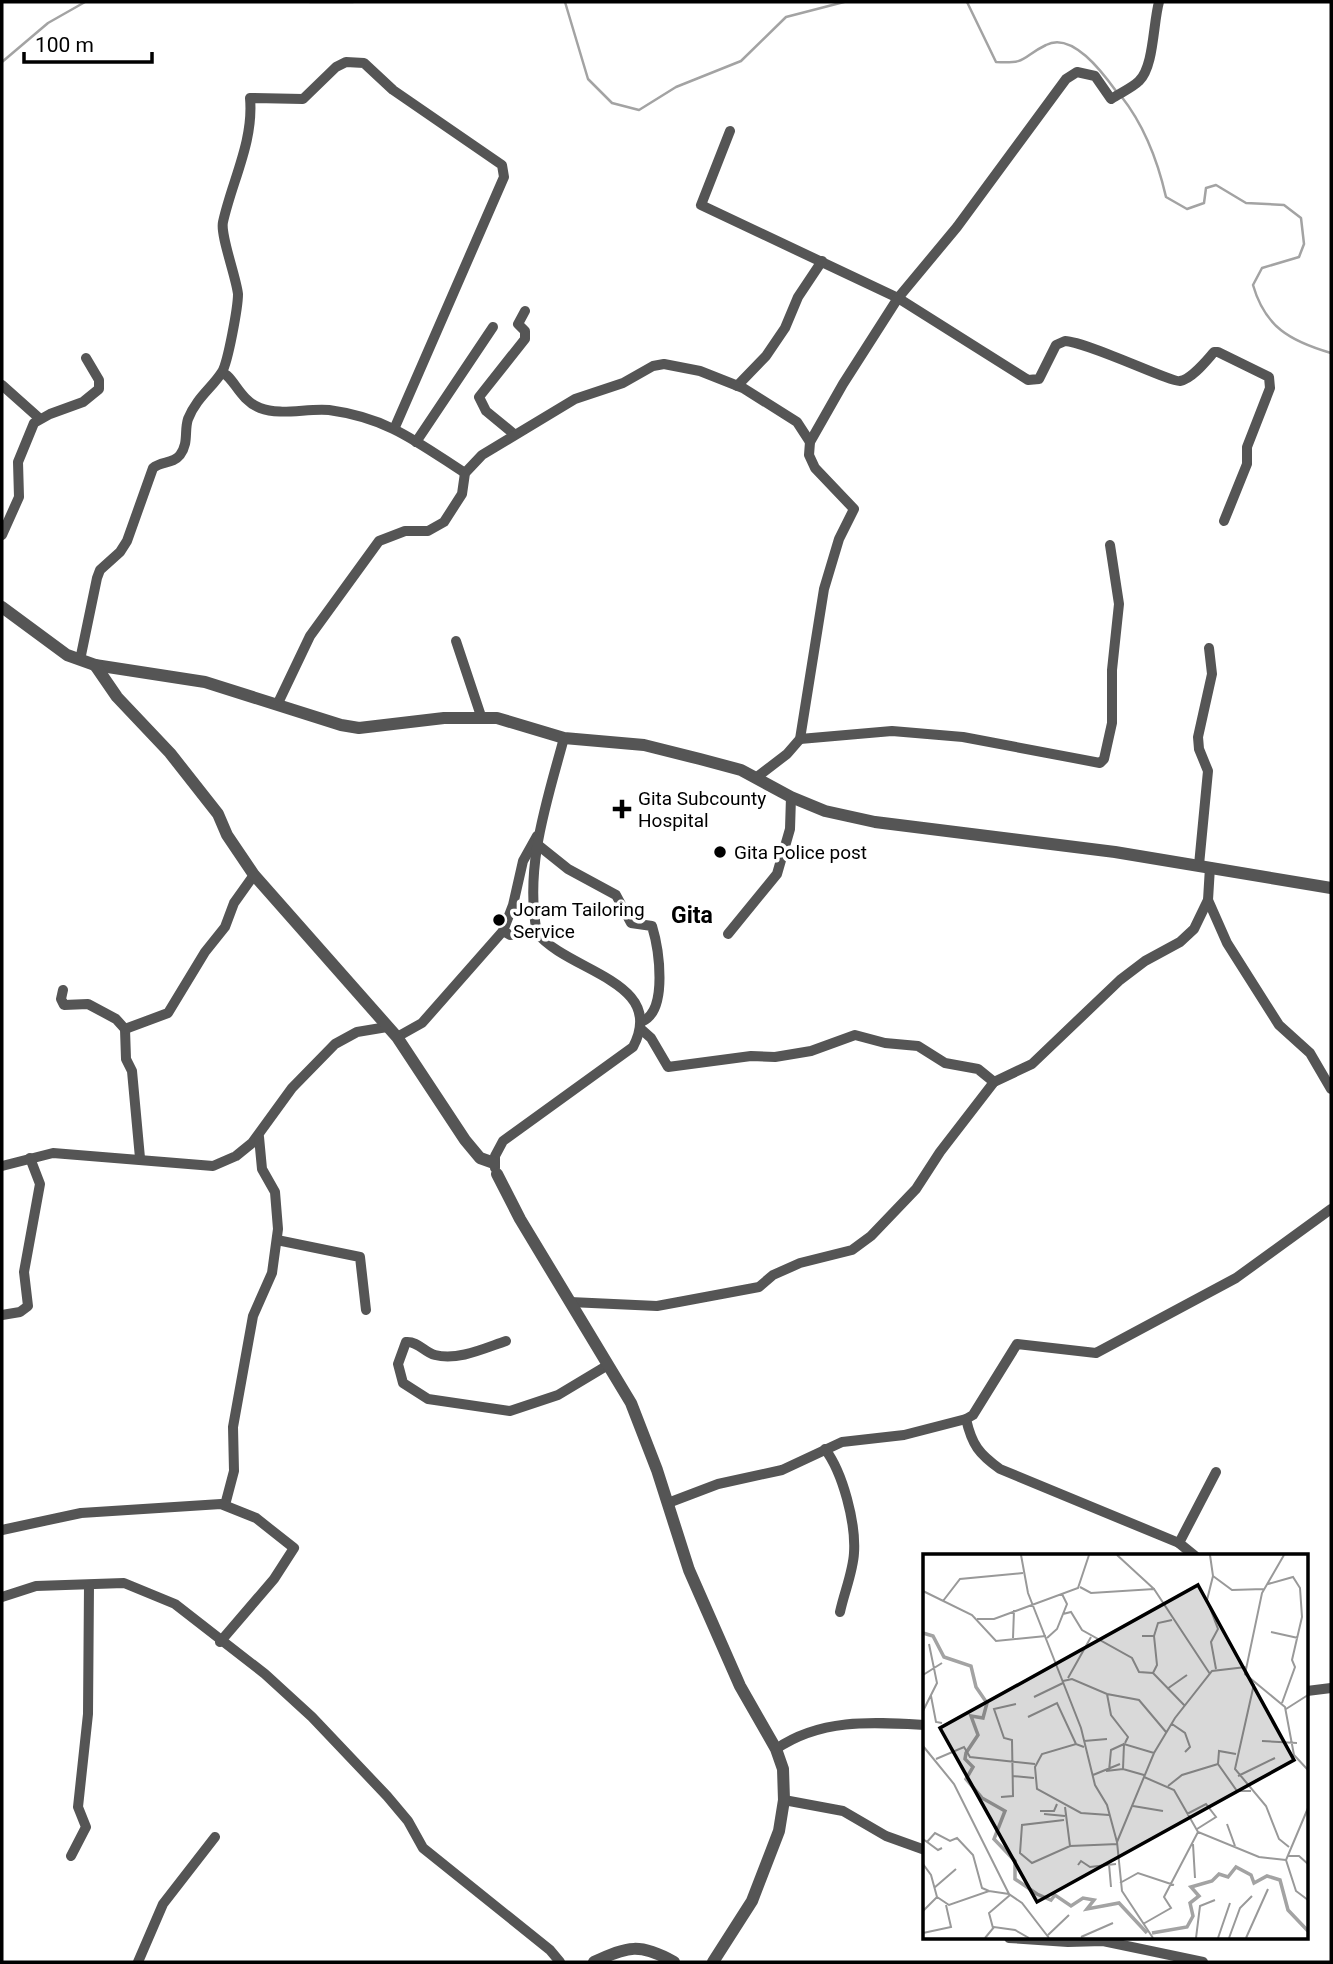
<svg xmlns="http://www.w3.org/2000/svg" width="1333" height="1964" font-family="Roboto,sans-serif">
<rect width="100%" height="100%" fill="#fff"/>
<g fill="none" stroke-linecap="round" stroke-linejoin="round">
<g stroke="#a3a3a3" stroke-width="2.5">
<path d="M310,2H353"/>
<path d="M565,2L588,79L612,103L639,110L676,87L741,61L786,17L844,2"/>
<path d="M967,2L996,62C1029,64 1021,57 1046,45C1072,31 1103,73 1116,91"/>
<path d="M2,62L48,23L85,2"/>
<path d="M1121,96C1144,125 1158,162 1166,197L1187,209L1204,203L1206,188L1216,185L1246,203L1284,205L1301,218L1304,244L1299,257L1262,268L1253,285C1265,327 1290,341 1331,353"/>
</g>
<g stroke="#555" stroke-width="10">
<path d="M730,131L701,205L898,298L1028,380L1039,379L1056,345L1065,341C1088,342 1172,383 1180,381C1192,379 1206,361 1214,352H1218L1269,377L1270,388L1247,447V464L1224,521"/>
<path d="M222,373C233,375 239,400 260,408C280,416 307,408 329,410C388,418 417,442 465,473"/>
<path d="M2,385L39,418"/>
<path d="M737,386L766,356L785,328L798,297L822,261"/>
<path d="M514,434L486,411L479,397L525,339V331L518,324L525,311"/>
<path d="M416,442L493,327"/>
<path d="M2,535L19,497L18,462L34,423L50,414L83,402L99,389V380L86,358"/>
<path d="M456,641L481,716"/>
<path d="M80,660L97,578L100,570L120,552L127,541L153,468C161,461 173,464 180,455C189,443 184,431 188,419C197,397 212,388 222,372C228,362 238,307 238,294C236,276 220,235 223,222C232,181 254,141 250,98L303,99L336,67L346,62L364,63L393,90L502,165L504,177L395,427"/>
<path d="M278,703L310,636L379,541L405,531H428L444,522L462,494L465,473L482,455L575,399L623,383L653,366L664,364L700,371L743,388L797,422L810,442"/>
<path d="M800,739L892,731L963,737L1100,763L1104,759L1112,723V670L1119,604L1110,545"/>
<path d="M757,777L787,754L800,739L824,589L839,539L854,509L815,468L809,455L810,442L843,384L898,298L957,227L1066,79L1077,72L1095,76L1111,99C1120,93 1132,88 1139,81C1154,67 1153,23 1159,2"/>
<path d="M538,845L568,869L616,895L631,923L652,926C659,949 668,1009 643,1021"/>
<path d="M1199,865L1208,771L1199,749L1198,737L1212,674L1209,648"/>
<path d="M1208,900L1227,943L1279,1025L1310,1053L1331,1089"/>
<path d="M503,931L510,935L537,933"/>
<path d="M728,934L777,874L790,829L791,797"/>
<path d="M63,990L61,999L64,1005L88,1004L116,1019L125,1029L126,1059L132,1071L140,1158"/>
<path d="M125,1029L168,1013L205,952L225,927L234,903L254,875"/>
<path d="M642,1030L651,1038L668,1067L751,1056L775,1057L811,1051L855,1035L885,1043L918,1046L945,1063L978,1069L994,1082"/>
<path d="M397,1037L422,1023L503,931L513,905L523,861L537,836"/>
<path d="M2,1166L53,1153L213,1166L236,1156L252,1143L292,1088L335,1044L357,1032L387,1027"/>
<path d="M495,1168V1156L503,1141L633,1047C668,981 568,972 537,933C524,867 547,801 564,738"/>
<path d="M277,1240L360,1257L366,1310"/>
<path d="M570,1302L657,1306L684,1301L759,1287L773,1275L800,1263L852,1250L871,1236L916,1189L940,1152L994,1082L1032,1064L1120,980L1145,961L1180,942L1194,929L1208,900L1210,867"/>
<path d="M2,1315L20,1312L28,1306L24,1272L40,1184L30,1158"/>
<path d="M506,1341C485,1348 458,1361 435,1355C424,1352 418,1341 406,1342L398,1364L403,1383L428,1399L510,1411L558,1395L608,1365"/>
<path d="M966,1419C972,1445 979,1454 1000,1469L1179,1543"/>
<path d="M825,1449C843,1473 856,1523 854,1553C853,1572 844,1593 840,1612"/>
<path d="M668,1503L718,1484L782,1470L842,1442L904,1435L966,1419L973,1415L1017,1344L1096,1353L1236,1278L1331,1209"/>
<path d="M225,1505L234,1471L233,1427L253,1316L272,1273L278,1229L275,1192L262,1169L259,1137"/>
<path d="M2,1530L81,1513L221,1504L256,1518L294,1548L274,1579L220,1642"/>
<path d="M1195,1556L1179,1543L1216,1472"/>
<path d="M2,1597L36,1586L124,1583L175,1604L265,1674L312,1717L387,1796L408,1821L423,1848L550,1950L560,1962"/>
<path d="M1307,1691L1331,1688"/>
<path d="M776,1749C821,1718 873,1722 925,1725"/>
<path d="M784,1800L843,1811L886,1836L925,1850"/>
<path d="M71,1856L86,1827L78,1807L88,1714L89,1585"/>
<path d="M1009,1938L1068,1942L1103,1941L1203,1962"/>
<path d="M138,1962L163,1904L215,1837"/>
</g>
<g stroke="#555" stroke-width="12">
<path d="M2,607L67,655L95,665L205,682L341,725L359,728L444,718H497L564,738L644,745L700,759L741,770L791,797L825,811L875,822L1115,852L1331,888"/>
<path d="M95,665L117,697L170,753L218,814L227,835L254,875L397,1037L465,1140L480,1158L494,1163"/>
<path d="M497,1174L520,1219L631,1403L657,1470L689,1570L740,1686L776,1749L783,1769L784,1800L779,1831L752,1901L713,1962"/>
<path d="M594,1962C628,1946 640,1943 674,1962"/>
</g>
</g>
<g fill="#000" stroke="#fff" stroke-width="2.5">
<path d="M618.5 798.5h7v7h7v7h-7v7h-7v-7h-7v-7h7z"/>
<circle cx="720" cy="852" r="7"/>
<circle cx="499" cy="920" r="7"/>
</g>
<g text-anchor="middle" stroke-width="7" stroke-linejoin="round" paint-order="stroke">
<g font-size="19" fill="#000" stroke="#fff" text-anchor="start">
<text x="638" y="805">Gita Subcounty<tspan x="638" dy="22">Hospital</tspan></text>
<text x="734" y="859">Gita Police post</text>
<text x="513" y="916">Joram Tailoring<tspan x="513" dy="22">Service</tspan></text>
</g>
<g font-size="23" font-weight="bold" fill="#000" stroke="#fff">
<text x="692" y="923">Gita</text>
</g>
</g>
<g transform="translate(923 1554)">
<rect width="385" height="385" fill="#fff"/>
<path fill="none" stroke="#a3a3a3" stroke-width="3.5" d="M0,79L10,82L21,103L48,112L53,133L64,149L60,164L48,162L55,181L43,199L42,205L50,213L43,225L59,244L82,257L71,285L92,307V325L114,340L128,346L132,341L148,352L160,344L171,346L164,355L196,349L224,379M229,379L264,373L270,362L267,349L276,342L268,333L289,327L296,320L305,323L313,313L328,321L331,329L344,322L357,326L365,356L385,377"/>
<path fill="none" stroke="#999" stroke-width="2" d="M98,1L105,39L158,174L172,231L184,251L194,288L199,337L230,384M194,1L231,35M287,1L290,22L309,36L341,35M361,1L339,39L322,120L362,153L371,201L385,216M290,22L284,46L295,75L288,88L293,115M345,30L370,23L377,34L379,63L369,106L372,113L359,149M157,33L168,39L231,35L287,120M0,37L49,61L73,87L123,82M20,47L37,25L100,19M140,60L148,58L159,76L209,104L216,118L230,119L262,152M54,65H71L155,34L166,1M348,78L375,84M219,82H231L235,69L249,66M90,84L91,56M124,84L134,75L144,50L139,40M230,119L234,111L231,82M0,121L19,109M145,124L168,83M140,127L149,125L184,140L216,146L243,178M331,130L312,215L343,252L356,285L366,293M244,135L264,121M184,140L188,161L205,183L202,189M8,142L13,168L19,169M111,143L140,129M363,155L385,141M0,157L14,129L6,90M105,163L134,149L153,190M249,170L262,179L267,193L262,198M161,187L184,185M339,187L374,189M0,192L31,230L86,340L99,349L126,384M161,193L153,190L119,200L112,213L114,235L158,259L186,261M313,200L296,197L295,210L314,237H328M13,205L41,193L47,203L112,210M200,215L201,190L231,199M183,217L200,215L221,221M186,217L188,196L201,190M170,221L197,210M89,222L111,224M315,222L352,204M221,223L251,236L275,278L336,303L363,306M245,232L259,221L295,210M78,243L90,242L89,186L81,184L71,155L93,150M210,252L240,257M142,253L147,292M385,254L363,306L373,337L385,346M117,257H131L134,250M121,260L142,262M264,260L283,250L293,263L274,275M141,266L99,271L97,299L109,309L147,292L195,290M304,270L312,292M0,285L15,296L19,294M4,288L12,279L27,287L34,284L50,301L59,334L66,337M194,288L231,199L252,164L289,117L323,113M270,290L272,324M364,302H376L385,310M0,310L8,321L14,343M186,310L188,333M155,311L158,307L167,313L193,310M197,329L215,319L251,331M11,334L33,315M0,357L14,343L26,351L66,337L86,340M220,370L248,354L241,343L275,278M70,374L66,359L87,341M0,379L28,373L23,351M125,381L146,361M158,383L190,369M62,384L71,373L92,376L106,384M273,384L277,352L292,346M295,384L307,349M306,384L317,354L329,342M323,384L345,335"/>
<path fill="#000" fill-opacity="0.15" stroke="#000" stroke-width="3.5" d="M275,31L371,206L114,348L17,174Z"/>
<rect width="385" height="385" fill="none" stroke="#000" stroke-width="3.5"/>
</g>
<rect width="1333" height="1964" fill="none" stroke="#000000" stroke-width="7"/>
<path d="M24 52v10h128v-10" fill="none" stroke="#000000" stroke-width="3.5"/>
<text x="35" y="52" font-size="21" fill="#000000" stroke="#ffffff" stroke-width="5" paint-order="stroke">100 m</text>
</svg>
